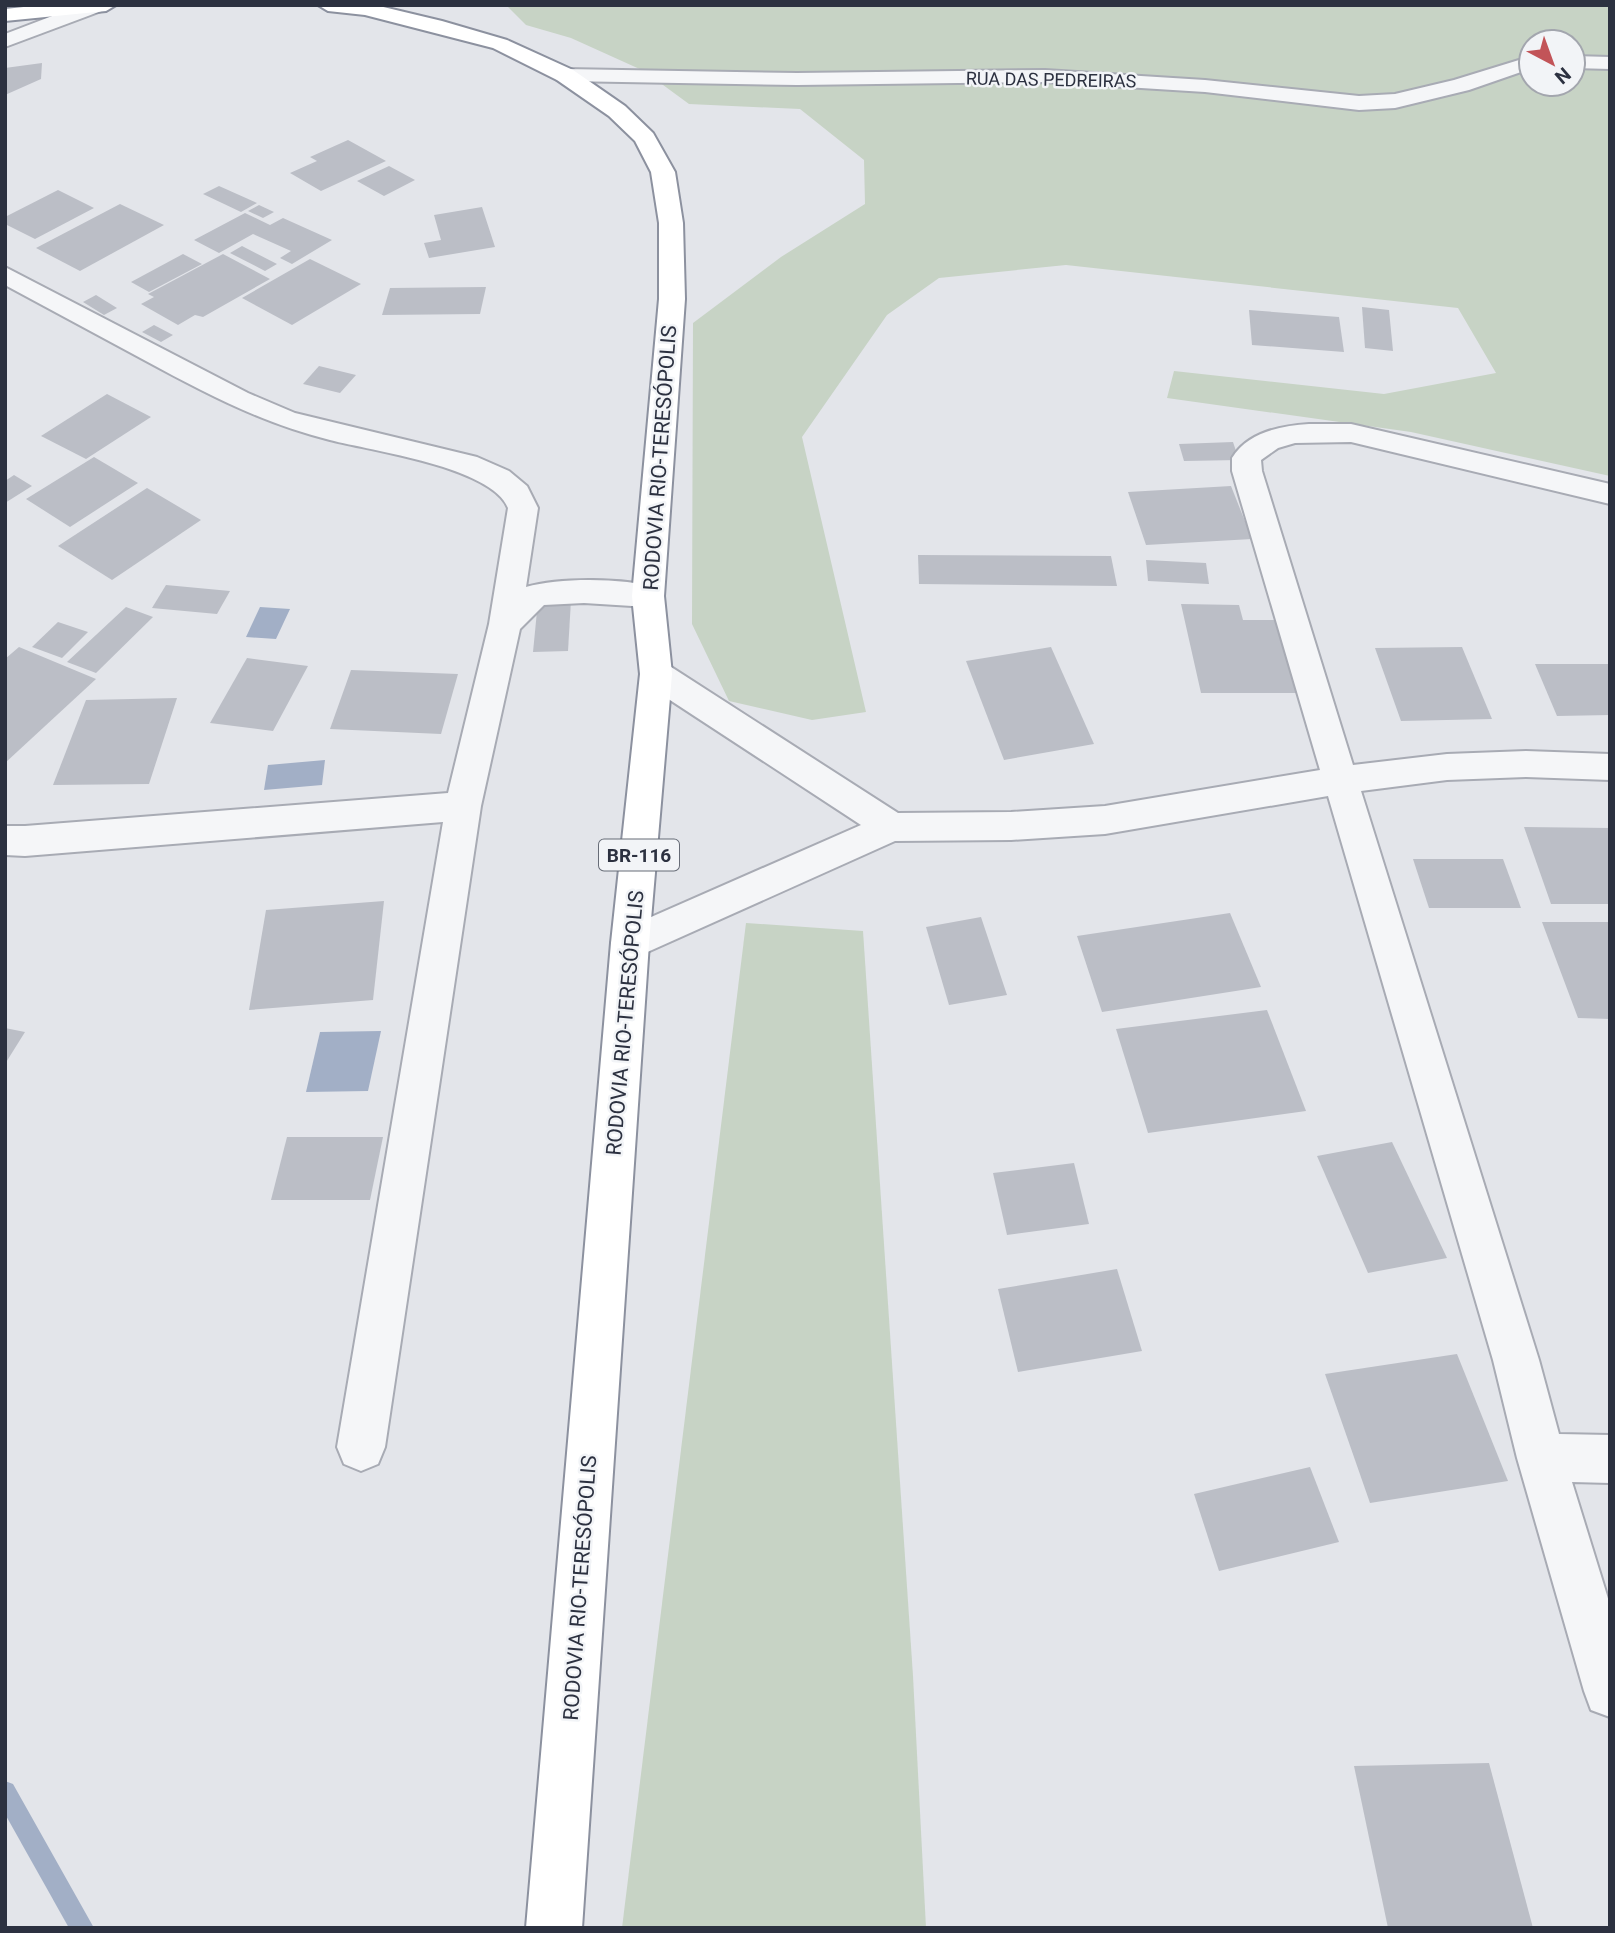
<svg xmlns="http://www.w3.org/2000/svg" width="1615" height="1933" font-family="Roboto,sans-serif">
<rect width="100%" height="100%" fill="#e3e5ea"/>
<g fill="#c7d3c5" fill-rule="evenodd">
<path d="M506,5H1610V476L1411,432L1167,398L1174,371L1384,394L1496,373L1458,308L1066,265L939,278L887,315L802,437L866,712L812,720L729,701L692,624L693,323L781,257L865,204L864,160L800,109L689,104L644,71L571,38L526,25ZM1531,42H1573V84H1531Z"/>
<path d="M746,923L863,931L913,1676L926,1928H622Z"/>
</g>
<g fill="#a2afc6">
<path d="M260,607L290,609L276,639L246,637Z"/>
<path d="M325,760L322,785L264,790L268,765Z"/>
<path d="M381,1031L368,1091L306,1092L320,1032Z"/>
</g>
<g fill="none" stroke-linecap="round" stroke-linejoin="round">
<path fill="#a2afc6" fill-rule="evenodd" d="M5,1781L13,1784L94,1928H69L5,1814Z"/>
</g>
<g fill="#bbbec6">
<path d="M42,63L41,79L5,95V68Z"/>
<path d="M348,140L386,161L321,191L290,173L317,161L310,157Z"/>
<path d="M389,166L415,180L384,196L357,181Z"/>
<path d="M219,186L257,203L241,212L203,194Z"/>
<path d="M58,190L94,208L35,239L5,224V217Z"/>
<path d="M120,204L164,225L80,271L36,248Z"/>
<path d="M259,205L274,212L263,218L248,211Z"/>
<path d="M482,207L495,247L429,258L424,243L441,240L434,215Z"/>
<path d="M245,213L270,225L283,218L332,240L292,264L280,258L291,251L253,234L219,253L194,240Z"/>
<path d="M242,246L277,264L265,271L230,253Z"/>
<path d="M183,254L202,264L149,292L131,282Z"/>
<path d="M223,254L270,279L203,317L195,315L178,325L141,304L154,297L148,294Z"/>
<path d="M310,259L361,284L292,325L242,298Z"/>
<path d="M486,287L480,314L382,315L390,288Z"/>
<path d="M96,295L117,308L104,315L83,302Z"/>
<path d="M1362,307L1389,310L1393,351L1365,348Z"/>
<path d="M1249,310L1339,317L1344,352L1252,345Z"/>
<path d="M154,325L173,335L161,342L142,332Z"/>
<path d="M319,366L356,375L340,393L303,384Z"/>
<path d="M107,394L151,417L86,459L41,436Z"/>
<path d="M1233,442L1239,460L1184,461L1179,444Z"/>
<path d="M94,457L138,483L70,527L26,499Z"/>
<path d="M14,475L32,486L5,503V481Z"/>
<path d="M1231,486L1252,539L1146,545L1128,492Z"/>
<path d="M147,488L201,520L112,580L58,546Z"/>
<path d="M918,555L1111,556L1117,586L919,584Z"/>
<path d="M1146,560L1206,563L1209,584L1148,581Z"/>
<path d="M166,585L230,591L217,614L152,608Z"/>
<path d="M571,600L568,651L533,652L538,601Z"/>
<path d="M1181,604L1239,605L1243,620H1285L1306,693H1201Z"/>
<path d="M126,607L153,617L96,673L67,662Z"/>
<path d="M58,622L88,632L62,658L32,647Z"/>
<path d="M19,647L96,679L5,763V659Z"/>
<path d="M1051,647L1094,744L1004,760L966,661Z"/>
<path d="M1462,647L1492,719L1401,721L1375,648Z"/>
<path d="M247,658L308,666L273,731L210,723Z"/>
<path d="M1535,664H1610V715L1557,716Z"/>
<path d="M351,670L458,674L441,734L330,729Z"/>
<path d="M177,698L149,784L53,785L86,700Z"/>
<path d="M1524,827L1610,828V904H1551Z"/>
<path d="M1413,859H1503L1521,908H1429Z"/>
<path d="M384,901L373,1000L249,1010L266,910Z"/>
<path d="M1230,913L1261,987L1102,1012L1077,936Z"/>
<path d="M981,917L1007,995L949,1005L926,927Z"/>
<path d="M1542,922H1610V1019L1578,1018Z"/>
<path d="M1267,1010L1306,1111L1148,1133L1116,1029Z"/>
<path d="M5,1028L25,1032L5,1064Z"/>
<path d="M287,1137H383L370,1200H271Z"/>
<path d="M1392,1142L1447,1258L1368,1273L1317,1156Z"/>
<path d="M1074,1163L1089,1224L1007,1235L993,1173Z"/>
<path d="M1117,1269L1142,1351L1018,1372L998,1289Z"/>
<path d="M1457,1354L1508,1481L1370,1503L1325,1374Z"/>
<path d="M1310,1467L1339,1542L1219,1571L1194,1494Z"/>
<path d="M1489,1763L1533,1928H1388L1354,1766Z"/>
</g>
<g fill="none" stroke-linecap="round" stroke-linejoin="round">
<g stroke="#a8abb4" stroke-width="4">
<g id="minor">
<path d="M81,5L107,6L104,10L5,47V34Z"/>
<path d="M1573,56L1610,57V69L1573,68Z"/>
<path d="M1519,60H1531V72H1521L1469,90L1395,108L1359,110L1205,92L1045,82L797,85L565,81L557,80L554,75L557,70L565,69L797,73L1045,70L1205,80L1359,96L1395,94L1454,80Z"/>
<path d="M5,267L248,393L295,413L477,457L509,471L527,486L538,508L526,587C561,577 625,578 659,588L664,596L659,604L648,607L584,603L544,605L520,629L481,806L385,1447L378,1464L361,1471L344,1464L337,1447L443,822L25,856L5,855V826H25L448,793L489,624L508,508C492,467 372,451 330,440C262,423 207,394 146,361C99,336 52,310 5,285Z"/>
<path d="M1309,424H1351L1610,484V504L1351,442L1295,443L1278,448L1261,460L1262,471L1353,765L1447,754L1526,751L1610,754V780L1526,777L1447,780L1361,791L1539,1360L1559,1434L1610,1435V1483L1572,1482L1610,1605V1717L1591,1710L1584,1691L1517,1458L1493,1360L1328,796L1105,834L1011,840L895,841L643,954L630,959L617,954L611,943L617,932L861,825L644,683L640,674L644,665L656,662L668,665L898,813L1011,812L1105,806L1320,770L1232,471V458C1248,432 1280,426 1309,424Z"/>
</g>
</g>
<g stroke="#8c919f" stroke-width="4">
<g id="highway">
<path d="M42,5H116L106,11L5,21V9Z"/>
<path d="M318,5H375L442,21L507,40L573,70L625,106L653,133L675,172L683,223L685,299L664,596L672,674L649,943L582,1928H526L611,943L640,674L632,596L659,299V223L651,172L635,141L609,116L557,80L493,48L365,15L328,11Z"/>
</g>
</g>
<use href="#minor" fill="#f5f6f8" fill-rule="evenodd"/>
<use href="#highway" fill="#fff" fill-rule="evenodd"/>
</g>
<g text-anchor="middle" stroke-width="5" stroke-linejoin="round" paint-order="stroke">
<g font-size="18" fill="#2c3140" stroke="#f2f4f7">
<text transform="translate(1051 80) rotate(1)" y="6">RUA DAS PEDREIRAS</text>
</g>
<rect fill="#f2f4f7" stroke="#676c77" stroke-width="2" x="599" y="839.5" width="80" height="31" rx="5"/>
<g font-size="19" font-weight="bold" fill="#2c3140">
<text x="639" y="862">BR-116</text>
</g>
<g font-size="21" fill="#2c3140" stroke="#f2f4f7">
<text transform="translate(660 458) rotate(-86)" y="7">RODOVIA RIO-TERESÓPOLIS</text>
<text transform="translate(625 1023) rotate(-85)" y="7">RODOVIA RIO-TERESÓPOLIS</text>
<text transform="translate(580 1588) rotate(-86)" y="7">RODOVIA RIO-TERESÓPOLIS</text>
</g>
</g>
<rect width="1615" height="1933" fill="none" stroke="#2c3140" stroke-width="14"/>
<g transform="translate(1552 63) rotate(139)"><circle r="33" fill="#f2f4f7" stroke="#a3a6ae" stroke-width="2"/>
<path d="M0-5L12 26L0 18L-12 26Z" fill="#c25458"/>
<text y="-10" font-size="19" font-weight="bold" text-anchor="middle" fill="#2c3140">N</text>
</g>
</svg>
